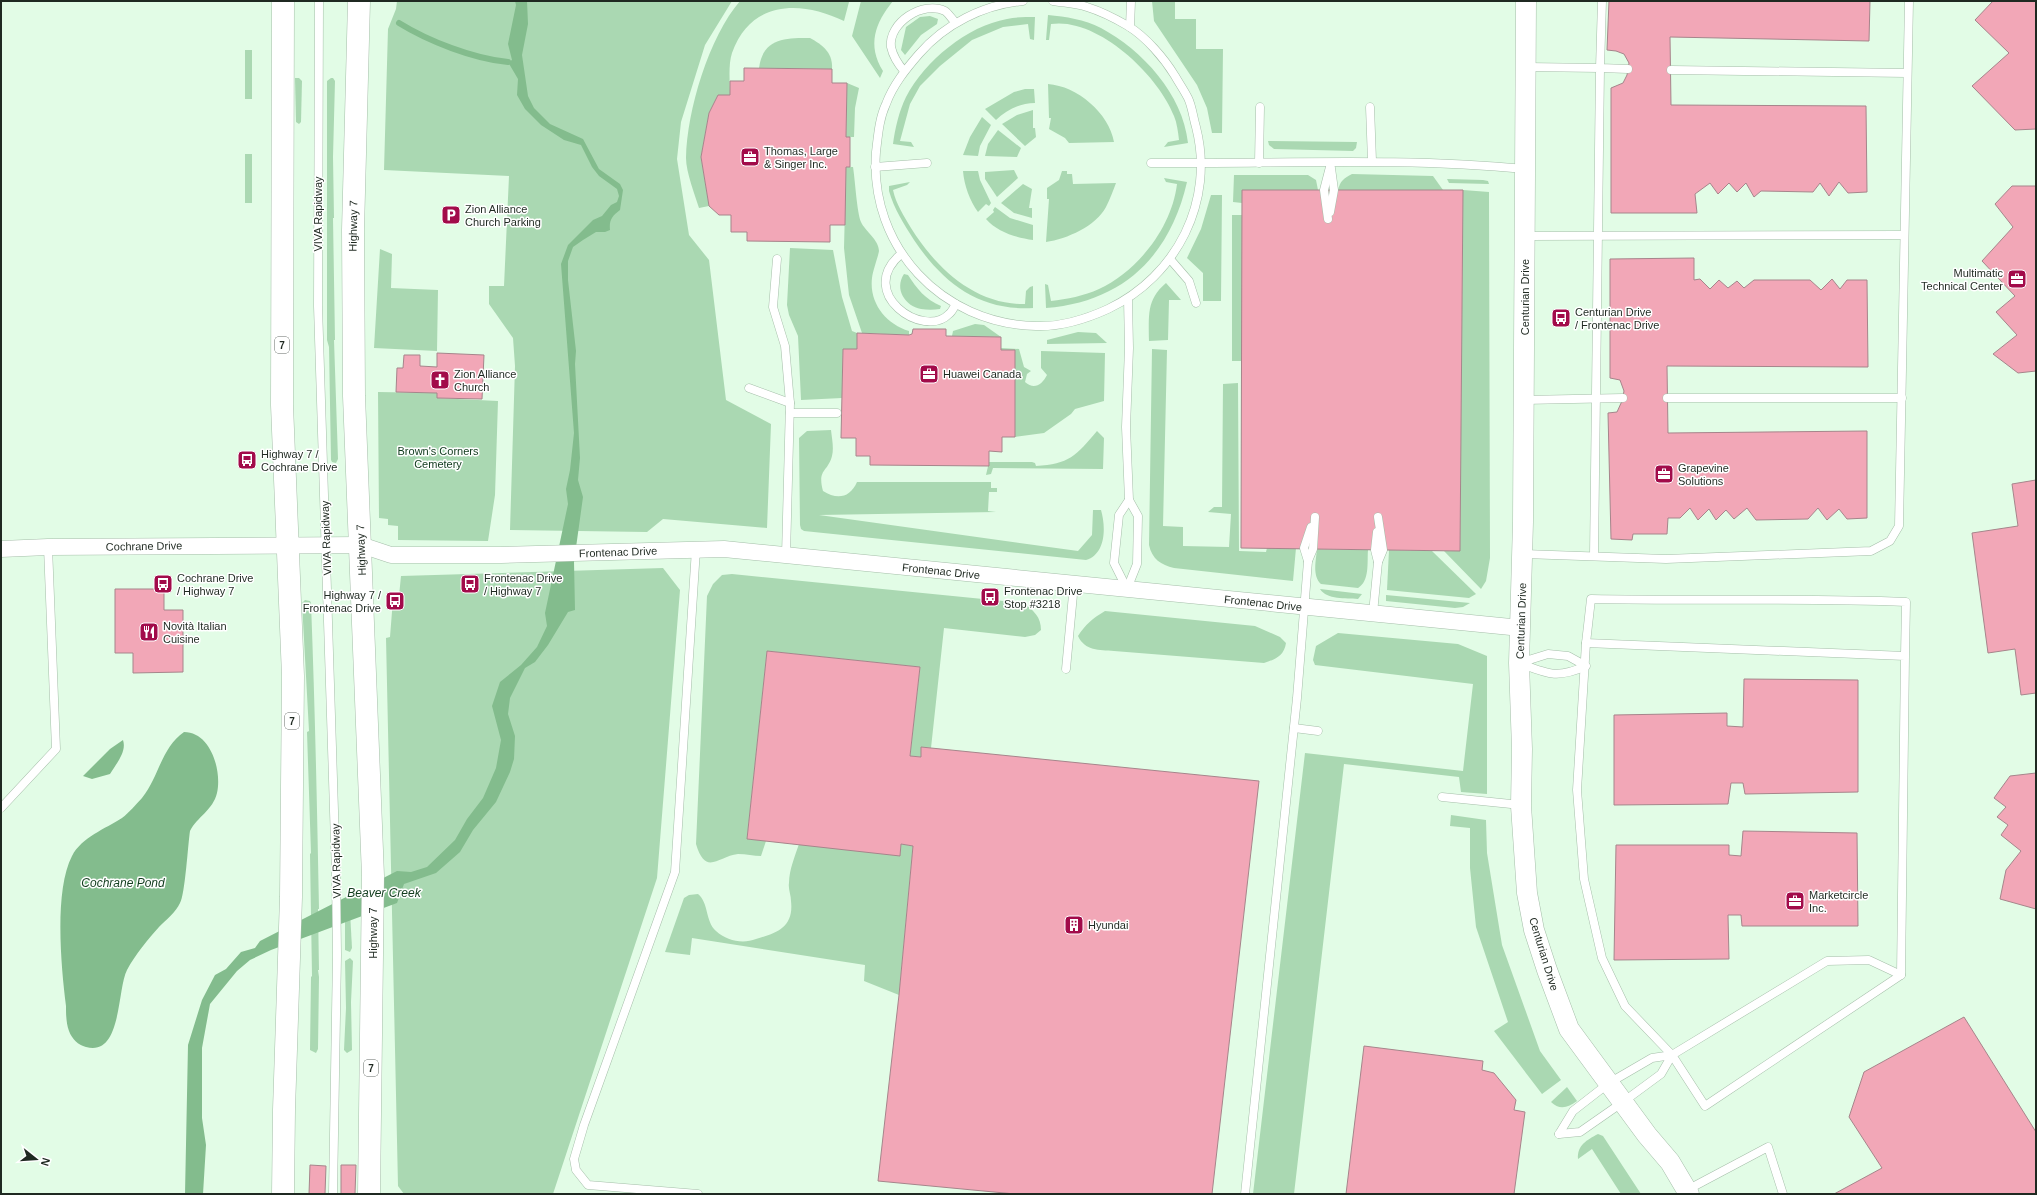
<svg xmlns="http://www.w3.org/2000/svg" width="2037" height="1195" font-family="Arial,sans-serif">
<rect width="100%" height="100%" fill="#e2fce6"/>
<g fill="#aad8b2">
<path d="M397,1H732L705,45L681,122L677,159L689,235L709,260L726,400L771,424L767,528L663,519L647,532L510,530L515,366L513,338L489,304V286H504L509,176L384,170L388,29L396,9Z"/>
<path d="M740,1L849,2L844,21C801,0 751,0 732,53C728,65 730,82 730,95H718L709,113L701,157L709,206L699,208C695,195 686,172 686,158C687,110 709,37 740,1Z"/>
<path d="M861,1H893C875,23 867,45 883,71L880,78L852,36Z"/>
<path d="M1152,1H1175V19H1196V49H1223L1222,133H1212L1207,108L1197,85L1154,21Z"/>
<path d="M1048,15C1066,17 1084,19 1101,28C1142,50 1183,94 1188,143L1164,147L1168,142L1179,140C1178,132 1177,123 1174,116C1159,76 1098,17 1051,24L1049,40H1046Z"/>
<path d="M930,16L938,19L937,24L921,35L905,55L901,50L906,27L920,17Z"/>
<path d="M1035,17L1034,40L1030,39L1028,24L1003,27L972,40L940,66L920,86L910,104L900,141L911,142L914,147L893,144C895,129 899,111 906,97C925,61 967,26 1007,19C1016,17 1026,17 1035,17Z"/>
<path d="M810,38C823,45 833,53 832,69L759,68C763,38 785,38 810,38Z"/>
<rect x="245" y="50" width="7" height="49"/>
<path d="M295,78H299L302,81L301,122L299,124L296,122Z"/>
<path d="M331,78H333L335,81L333,157L334,218H333L335,340H334L338,459L336,463L332,462L331,460L329,347L327,340V81Z"/>
<path d="M847,83L859,88L855,108L854,137H846Z"/>
<path d="M1048,84C1077,86 1109,113 1114,142L1069,143L1065,138L1049,129L1051,118H1049Z"/>
<path d="M1025,89H1034L1035,103C1020,103 1007,110 996,120L985,109L1014,92Z"/>
<path d="M1033,110V128H1035L1036,137L1025,146L1002,124L1017,115Z"/>
<path d="M982,117L991,125L980,146L978,156L963,155L970,137Z"/>
<path d="M998,130L1021,148L1017,157L985,156L988,144Z"/>
<path d="M1268,141L1357,142L1356,148L1353,151L1274,149L1269,145Z"/>
<rect x="245" y="154" width="7" height="49"/>
<path d="M846,167H853C855,179 857,213 861,222C865,231 879,240 879,251C878,257 873,270 872,278C869,303 886,324 909,331V335L862,333L849,295L844,248Z"/>
<path d="M1014,170L1018,178L997,197L985,179V172Z"/>
<path d="M963,171H978L980,180L991,203L989,206L986,204L978,212C970,201 964,185 963,171Z"/>
<path d="M1062,171H1067V174H1072L1073,184L1116,183C1113,191 1110,199 1106,207C1096,226 1067,239 1046,242L1049,199H1047V188L1059,180Z"/>
<path d="M1352,174L1433,176L1443,190H1338C1340,181 1344,178 1352,174Z"/>
<path d="M1234,175H1308L1316,180L1318,190H1243L1242,203L1233,202Z"/>
<path d="M1164,178L1187,182C1170,256 1123,302 1046,308L1045,284L1048,285L1051,301C1067,299 1084,296 1099,289C1138,271 1172,227 1177,184L1166,182Z"/>
<path d="M1447,179L1483,180L1488,181L1489,184L1449,183Z"/>
<path d="M910,182L907,185L893,190C896,204 904,216 911,228C936,268 975,305 1025,304L1026,291L1030,287L1033,286V308C979,311 943,283 914,240C904,224 894,209 889,191V186Z"/>
<path d="M1023,184L1032,189L1029,208H1032V218L1014,213L1001,203Z"/>
<path d="M1463,190L1489,192V198L1490,558L1486,581L1481,589L1444,551L1460,550Z"/>
<path d="M1211,195H1222L1221,301H1203V273L1187,258L1201,229Z"/>
<path d="M995,207L1010,218L1033,225V240C1017,238 997,232 986,219L994,212L993,210Z"/>
<rect x="1232" y="215" width="10" height="146"/>
<path d="M790,248L833,250L842,297L852,331L857,333V349H843L842,398L801,400L798,336L789,315L787,305Z"/>
<path d="M380,249L392,254L391,288L438,290L437,351L374,348Z"/>
<path d="M904,274L908,275C917,289 925,299 941,306L940,309C934,310 927,310 921,309C905,306 894,289 904,274Z"/>
<path d="M1166,283L1181,300H1169L1168,340L1149,341C1149,316 1146,300 1166,283Z"/>
<path d="M975,324L984,325L1001,337L952,336L953,331Z"/>
<path d="M1078,332L1096,333L1107,343L1047,344V340Z"/>
<path d="M1001,348L1019,349L1024,367L1031,371L1027,374L1025,382C1034,390 1042,385 1047,375L1041,368V351L1105,353L1104,401L1075,409L1071,414L1044,433L1015,437V350H1001Z"/>
<path d="M1152,349L1167,350L1163,526L1183,527V546L1229,547L1231,514L1208,512L1214,507H1222L1223,384L1238,383L1239,551L1266,552L1267,548H1296L1293,581L1174,568C1161,565 1152,559 1149,545Z"/>
<path d="M378,392L437,393V398L498,401L495,495L488,541L398,540V526L388,525V519L379,518Z"/>
<path d="M831,430C832,439 834,448 832,456C828,472 817,469 823,491C837,500 850,498 857,482H991V488H997V492H989L988,511L996,512L819,515L1078,551L1092,535L1093,510H1101C1106,527 1106,554 1086,560L804,531L801,529L800,525L799,438L807,431Z"/>
<path d="M1097,431L1104,438L1103,469L993,468L991,474L986,475L989,462H1032L1035,463L1036,466C1069,464 1076,456 1097,431Z"/>
<path d="M1317,549L1368,550C1367,562 1370,581 1358,588L1321,584C1312,576 1316,560 1317,549Z"/>
<path d="M1389,550L1432,551L1476,594L1469,598L1387,590Z"/>
<path d="M663,568L680,590L657,878L553,1194H404L398,1186L386,638L390,637L393,599L399,596L401,576Z"/>
<path d="M732,574L1024,603C1034,611 1041,617 1041,630L1035,635L1025,637L944,628L931,748L922,747L921,757L910,756L920,667L767,651L747,839L766,841L761,856C754,856 746,854 738,854C718,856 706,877 696,844L707,596L713,584L722,575Z"/>
<path d="M1320,589L1362,594L1358,599C1346,598 1327,600 1320,589Z"/>
<path d="M1386,595L1470,603L1463,607L1455,608L1386,601Z"/>
<path d="M305,600L310,601L311,603C315,708 317,804 319,909H318L319,970H318L319,977L318,1049L316,1053L310,1050L311,977L312,976L310,854L311,853L307,732L309,731L302,603Z"/>
<path d="M1105,611L1255,626L1280,637L1286,643C1284,656 1276,659 1264,663L1114,651C1099,650 1085,651 1078,636C1085,625 1093,618 1105,611Z"/>
<path d="M1338,633L1458,644L1487,656V794L1461,792L1459,777L1344,764L1294,1194H1253L1305,753L1463,771L1473,684L1315,665L1313,660L1316,646Z"/>
<path d="M1451,815L1486,820L1487,853L1502,945L1540,1051L1561,1080L1542,1094L1494,1031L1508,1022L1476,927L1470,868V828L1450,826Z"/>
<path d="M799,844L900,855L901,844L913,846L899,995L864,981L865,965L692,938L690,955L665,952L684,898L689,895L698,894C709,903 705,921 716,931C727,941 743,944 756,939C777,933 794,927 791,901C791,895 788,889 789,883C789,870 795,856 799,844Z"/>
<path d="M345,912H350L352,948L350,952L345,950Z"/>
<path d="M350,958L353,961L351,1002L352,1050L347,1053L344,1050L346,1008L345,961Z"/>
<path d="M1567,1087L1577,1101C1568,1108 1559,1110 1551,1102Z"/>
<path d="M1598,1134L1603,1136L1641,1194H1621L1592,1149L1578,1159C1577,1145 1587,1140 1598,1134Z"/>
</g>
<g fill="#83bc8d">
<path d="M515,1H527L528,24L522,55L528,96L534,108L550,124L583,139L599,169L620,184L623,190L620,210C612,216 609,220 610,230L605,232H596L583,240L573,247L568,261V280L576,351L575,364L580,458L578,480L583,497L574,562L575,610L568,612L548,645L535,662L525,668L510,698L508,714L515,736L514,759L510,772L496,802L473,830L460,852L436,873L404,884L397,903L271,950L250,960L237,971L210,1004L202,1048V1118L206,1145L203,1194H185L188,1045L202,1000L215,975L226,969L241,952L255,948L260,941L397,871L411,872L427,867L455,840L467,819L483,798L496,768L501,740L492,706L500,682L521,665L537,647L547,626L545,613L568,504L566,489L570,470L574,433L561,264L568,245L593,220L602,216L611,205L617,202L619,196L617,189L599,176L592,167L581,145L564,140L541,125L525,109L517,95L518,79L508,62L512,60L508,44L516,5Z"/>
<path d="M184,732C211,732 222,771 217,793C213,810 197,817 190,831C188,844 185,895 180,903C176,912 166,920 159,927C148,939 135,955 127,970C117,989 122,1057 86,1047C78,1045 72,1039 69,1031C66,1023 66,1013 66,1006C61,966 54,891 72,856C82,837 105,829 122,818C129,813 136,804 142,798C159,777 161,748 184,732Z"/>
<path d="M123,740C127,752 116,764 110,774L92,779L83,776L110,749Z"/>
</g>
<g fill="none" stroke-linecap="round" stroke-linejoin="round">
<path stroke="#83bc8d" stroke-width="6" d="M399,23C428,41 474,59 508,62"/>
</g>
<g fill="#f2a7b7" stroke="#a6858b">
<path d="M1609,1H1870L1869,41L1670,37L1671,105L1866,106L1867,192L1848,193L1839,182L1829,196L1820,183L1813,192L1761,191L1754,197L1746,183L1737,192L1729,183L1718,194L1710,183L1695,194L1697,213H1611V88L1623,83L1627,75L1629,63L1624,54L1616,51L1607,50Z"/>
<path d="M1993,1H2036V129L2015,130L1972,86L2009,53L1975,20Z"/>
<path d="M744,68L832,69V83H847L846,137H850V167H846L845,225H830V242L747,241V232H731V215H719L709,206L701,157L709,113L718,95H730V81H744Z"/>
<path d="M2012,186H2036V371L2018,373L1993,354L2017,335L1996,312L2015,296L1982,261L2013,227L1995,204Z"/>
<path d="M1242,190H1463L1460,551L1241,548Z"/>
<path d="M1694,258V280L1700,279L1710,289L1719,280L1728,288L1737,281L1744,288L1754,280H1810L1821,290L1832,279L1840,289L1847,280H1867L1868,367L1667,366L1668,433L1867,431V518L1847,519L1839,509L1827,520L1818,508L1808,519L1756,520L1747,508L1734,519L1726,510L1716,520L1709,509L1698,520L1690,508L1680,518H1668L1667,534H1633L1632,540L1611,539L1608,413L1617,412L1622,401L1624,391L1620,380L1610,378V259Z"/>
<path d="M913,329H946V336L1001,337V350H1015V437H1002V452L989,451V466L870,465V456H856V438H841L843,349H857V333L909,335L912,334Z"/>
<path d="M437,353L484,355L482,399L437,398V393L396,392L397,368H403L404,355H420V366L437,367Z"/>
<path d="M2036,480V693L2021,695L2015,649L1988,653L1972,533L2018,526L2012,484Z"/>
<path d="M115,589H164V610H183V672L133,673V653H115Z"/>
<path d="M767,651L920,667L910,756L921,757V747L1259,781L1212,1194H1015L878,1181L899,995L913,846L901,844L900,856L747,839Z"/>
<path d="M1744,679L1858,680V792L1745,794L1743,783H1731L1728,804L1614,805V715L1727,713V726L1743,727Z"/>
<path d="M2036,773V909L2000,899L2006,870L2021,851L2001,835L2008,825L1997,817L2006,807L1994,798L2010,776Z"/>
<path d="M1743,831L1857,833L1858,926H1742L1741,915H1728L1729,959L1614,960L1616,845H1729V855L1741,856Z"/>
<path d="M1964,1017L2036,1132V1194H1834L1882,1168L1849,1117L1864,1072Z"/>
<path d="M1364,1046L1483,1061L1482,1070L1494,1073L1516,1100L1514,1110L1525,1112L1514,1194H1346Z"/>
<path d="M310,1165L326,1166L325,1194H309Z"/>
<path d="M341,1165H356L355,1194H341Z"/>
</g>
<g fill="none" stroke-linecap="round" stroke-linejoin="round">
<g stroke="#a5bea9" stroke-width="9">
<g id="service">
<path d="M319,1L318,306L336,874L337,955L333,1194"/>
<path d="M1023,1C983,5 945,24 919,54C906,69 893,85 886,104C879,119 878,136 876,152C869,247 942,324 1036,326C1061,327 1086,319 1108,309C1177,276 1215,201 1196,127C1193,117 1192,106 1188,98C1184,90 1179,83 1175,76C1164,58 1146,37 1128,26C1116,19 1100,11 1087,7C1076,3 1064,3 1053,1"/>
<path d="M1602,1L1600,68L1628,69"/>
<path d="M1130,27L1131,1"/>
<path d="M1527,67L1600,68L1594,556"/>
<path d="M1671,70L1907,73"/>
<path d="M904,71C898,64 893,56 891,47C888,23 923,0 945,11C948,13 952,19 955,22"/>
<path d="M1370,107L1372,161"/>
<path d="M1151,163C1276,164 1401,157 1525,169"/>
<path d="M1259,163L1260,107"/>
<path d="M875,167L927,163"/>
<path d="M1330,212L1334,190L1331,168"/>
<path d="M1328,219L1324,190L1331,163"/>
<path d="M1526,236L1904,235"/>
<path d="M901,254C855,293 924,340 949,314C952,312 954,307 956,304"/>
<path d="M777,259L773,307L785,346L790,403L786,555"/>
<path d="M1170,259L1189,281L1196,303"/>
<path d="M749,388L790,403"/>
<path d="M1667,398H1902"/>
<path d="M1524,400L1623,398"/>
<path d="M790,413H837"/>
<path d="M1377,532L1375,550L1378,562"/>
<path d="M696,549L675,872L584,1125L574,1159L576,1170L588,1185L698,1194"/>
<path d="M1522,554L1666,559L1871,551L1890,541L1899,526L1909,1"/>
<path d="M1308,561L1304,548L1311,527"/>
<path d="M1127,589L1137,564L1138,516L1129,500L1126,427L1129,348L1128,299"/>
<path d="M1127,589L1114,563L1119,515L1129,500"/>
<path d="M1373,613L1378,562L1383,550L1378,517"/>
<path d="M1548,654L1568,656L1586,666C1557,679 1548,674 1519,663Z"/>
<path d="M1066,669L1074,584"/>
<path d="M1294,728L1318,731"/>
<path d="M1442,797L1521,805"/>
<path d="M1,808L56,749L48,547"/>
<path d="M1901,975L1905,656L1586,643L1591,599C1696,601 1801,598 1906,602L1905,656"/>
<path d="M1559,1134L1573,1111L1609,1083L1652,1058L1672,1055L1827,961L1869,960L1901,975L1705,1106L1672,1055L1625,1006L1602,958L1584,879L1577,790L1586,643"/>
<path d="M1559,1134L1580,1132L1623,1102L1661,1074L1672,1055"/>
<path d="M1687,1190L1768,1147L1783,1194"/>
<path d="M1245,1194L1297,698L1308,561L1313,549L1315,517"/>
</g>
</g>
<g stroke="#a5bea9" stroke-width="17">
<path id="minor" d="M1,549L48,547L361,545L391,555H501L724,549L1521,628"/>
</g>
<g stroke="#a5bea9" stroke-width="21">
<path id="tertiary" d="M1526,1L1523,522L1519,663L1522,749L1521,806L1527,893L1534,930L1547,970L1569,1029L1647,1135L1670,1162L1689,1194"/>
</g>
<g stroke="#a5bea9" stroke-width="23">
<g id="primary">
<path d="M359,1L353,230L354,396L373,876L369,1194"/>
<path d="M283,1194L284,1110L291,897L293,676L282,405L283,1"/>
</g>
</g>
<use href="#service" stroke="#fff" stroke-width="8"/>
<use href="#minor" stroke="#fff" stroke-width="16"/>
<use href="#tertiary" stroke="#fff" stroke-width="20"/>
<use href="#primary" stroke="#fff" stroke-width="22"/>
</g>
<defs>
<g id="office-square" transform="scale(1)"><rect x="-9" y="-9" width="18" height="18" rx="4" fill="#a20b4a" stroke="#fff"/><path d="M-6-3h4V-5.5h4V-3h4V5H-6ZM-1-4.5V-3h2v-1.5ZM-6 0V1H6V0Z" fill="#fff"/></g>
<g id="parking-square" transform="scale(1)"><rect x="-9" y="-9" width="18" height="18" rx="4" fill="#a20b4a" stroke="#fff"/><path d="M-3.5-5.5H1a3.5 3.5 0 0 1 0 7H-1V5.5H-3.5ZM-1-3.4V-.6H.8a1.4 1.4 0 0 0 0-2.8Z" fill="#fff"/></g>
<g id="bus-square" transform="scale(1)"><rect x="-9" y="-9" width="18" height="18" rx="4" fill="#a20b4a" stroke="#fff"/><path d="M-5-6H5V4H4V6H2V4H-2V6H-4V4H-5ZM-3.5-4V0h7V-4ZM-3.5 1.2v1.5H-2V1.2ZM2 1.2v1.5H3.5V1.2Z" fill="#fff"/></g>
<g id="church-square" transform="scale(1)"><rect x="-9" y="-9" width="18" height="18" rx="4" fill="#a20b4a" stroke="#fff"/><path d="M-1.2-6h2.4v3.5h3.3v2.4h-3.3V6h-2.4V-.1h-3.3v-2.4h3.3Z" fill="#fff"/></g>
<g id="restaurant-square" transform="scale(1)"><rect x="-9" y="-9" width="18" height="18" rx="4" fill="#a20b4a" stroke="#fff"/><path d="M-5-6h1v4h1v-4h1v4h1v-4h1v5L-1.5 .5V6h-2V.5L-5-1ZM5-6V6H3V1.5H1.5Q1.5-4 5-6Z" fill="#fff"/></g>
<g id="building-square" transform="scale(1)"><rect x="-9" y="-9" width="18" height="18" rx="4" fill="#a20b4a" stroke="#fff"/><path d="M-4-6H4V6H1V3H-1V6H-4ZM-2.5-4.3h1.7v1.8h-1.7ZM.8-4.3h1.7v1.8H.8ZM-2.5-1h1.7V.8h-1.7ZM.8-1h1.7V.8H.8Z" fill="#fff"/></g>
</defs>
<g fill-rule="evenodd">
<use href="#office-square" x="750" y="157"/>
<use href="#parking-square" x="451" y="215"/>
<use href="#office-square" x="2017" y="279"/>
<use href="#bus-square" x="1561" y="318"/>
<use href="#office-square" x="929" y="374"/>
<use href="#church-square" x="440" y="380"/>
<use href="#bus-square" x="247" y="460"/>
<use href="#office-square" x="1664" y="474"/>
<use href="#bus-square" x="163" y="584"/>
<use href="#bus-square" x="470" y="584"/>
<use href="#bus-square" x="990" y="597"/>
<use href="#bus-square" x="395" y="601"/>
<use href="#restaurant-square" x="149" y="632"/>
<use href="#office-square" x="1795" y="901"/>
<use href="#building-square" x="1074" y="925"/>
</g>
<g text-anchor="middle" stroke-width="3" stroke-linejoin="round" paint-order="stroke">
<g fill="#fff" stroke="#626964" stroke-width="1">
<rect x="275" y="337" width="14" height="16" rx="3"/>
<rect x="285" y="713" width="14" height="16" rx="3"/>
<rect x="364" y="1060" width="14" height="16" rx="3"/>
</g>
<g font-size="10" font-weight="bold" fill="#1f2921">
<text x="282" y="349">7</text>
<text x="292" y="725">7</text>
<text x="371" y="1072">7</text>
</g>
<g font-size="11" fill="#1f2921" stroke="#fff" text-anchor="start">
<text x="764" y="155">Thomas, Large<tspan x="764" dy="13">&amp; Singer Inc.</tspan></text>
<text x="465" y="213">Zion Alliance<tspan x="465" dy="13">Church Parking</tspan></text>
<text x="2003" y="277" text-anchor="end">Multimatic<tspan x="2003" dy="13">Technical Center</tspan></text>
<text x="1575" y="316">Centurian Drive<tspan x="1575" dy="13">/ Frontenac Drive</tspan></text>
<text x="454" y="378">Zion Alliance<tspan x="454" dy="13">Church</tspan></text>
<text x="943" y="378">Huawei Canada</text>
<text x="261" y="458">Highway 7 /<tspan x="261" dy="13">Cochrane Drive</tspan></text>
<text x="1678" y="472">Grapevine<tspan x="1678" dy="13">Solutions</tspan></text>
<text x="177" y="582">Cochrane Drive<tspan x="177" dy="13">/ Highway 7</tspan></text>
<text x="484" y="582">Frontenac Drive<tspan x="484" dy="13">/ Highway 7</tspan></text>
<text x="1004" y="595">Frontenac Drive<tspan x="1004" dy="13">Stop #3218</tspan></text>
<text x="381" y="599" text-anchor="end">Highway 7 /<tspan x="381" dy="13">Frontenac Drive</tspan></text>
<text x="163" y="630">Novità Italian<tspan x="163" dy="13">Cuisine</tspan></text>
<text x="1809" y="899">Marketcircle<tspan x="1809" dy="13">Inc.</tspan></text>
<text x="1088" y="929">Hyundai</text>
</g>
<g font-size="11" fill="#1f2921" stroke="#fff">
<text transform="translate(318 214) rotate(-90)" y="4">VIVA Rapidway</text>
<text transform="translate(353 226) rotate(-89)" y="4">Highway 7</text>
<text transform="translate(1525 297) rotate(-90)" y="4">Centurian Drive</text>
<text transform="translate(326 538) rotate(-92)" y="4">VIVA Rapidway</text>
<text transform="translate(144 546) rotate(-1)" y="4">Cochrane Drive</text>
<text transform="translate(361 550) rotate(-92)" y="4">Highway 7</text>
<text transform="translate(618 552) rotate(-2)" y="4">Frontenac Drive</text>
<text transform="translate(941 571) rotate(6)" y="4">Frontenac Drive</text>
<text transform="translate(1263 603) rotate(6)" y="4">Frontenac Drive</text>
<text transform="translate(1521 621) rotate(-88)" y="4">Centurian Drive</text>
<text transform="translate(336 861) rotate(-91)" y="4">VIVA Rapidway</text>
<text transform="translate(373 933) rotate(-90)" y="4">Highway 7</text>
<text transform="translate(1544 954) rotate(73)" y="4">Centurian Drive</text>
</g>
<g font-size="11" fill="#0e391b" stroke="#fff">
<text x="438" y="455">Brown's Corners<tspan x="438" dy="13">Cemetery</tspan></text>
</g>
<g font-size="12" font-style="italic" fill="#123d1e" stroke="#fff">
<text x="123" y="887">Cochrane Pond</text>
<text x="384" y="897">Beaver Creek</text>
</g>
</g>
<rect width="2037" height="1195" fill="none" stroke="#1f2921" stroke-width="4"/>
<g transform="translate(36 1159) rotate(107)" stroke="#ffffff" stroke-width="3" paint-order="stroke">
<path d="M0-3L7 15L0 10L-7 15Z" fill="#1f2921"/>
<text y="-6" font-size="11" font-weight="bold" text-anchor="middle" fill="#1f2921">N</text>
</g>
</svg>
